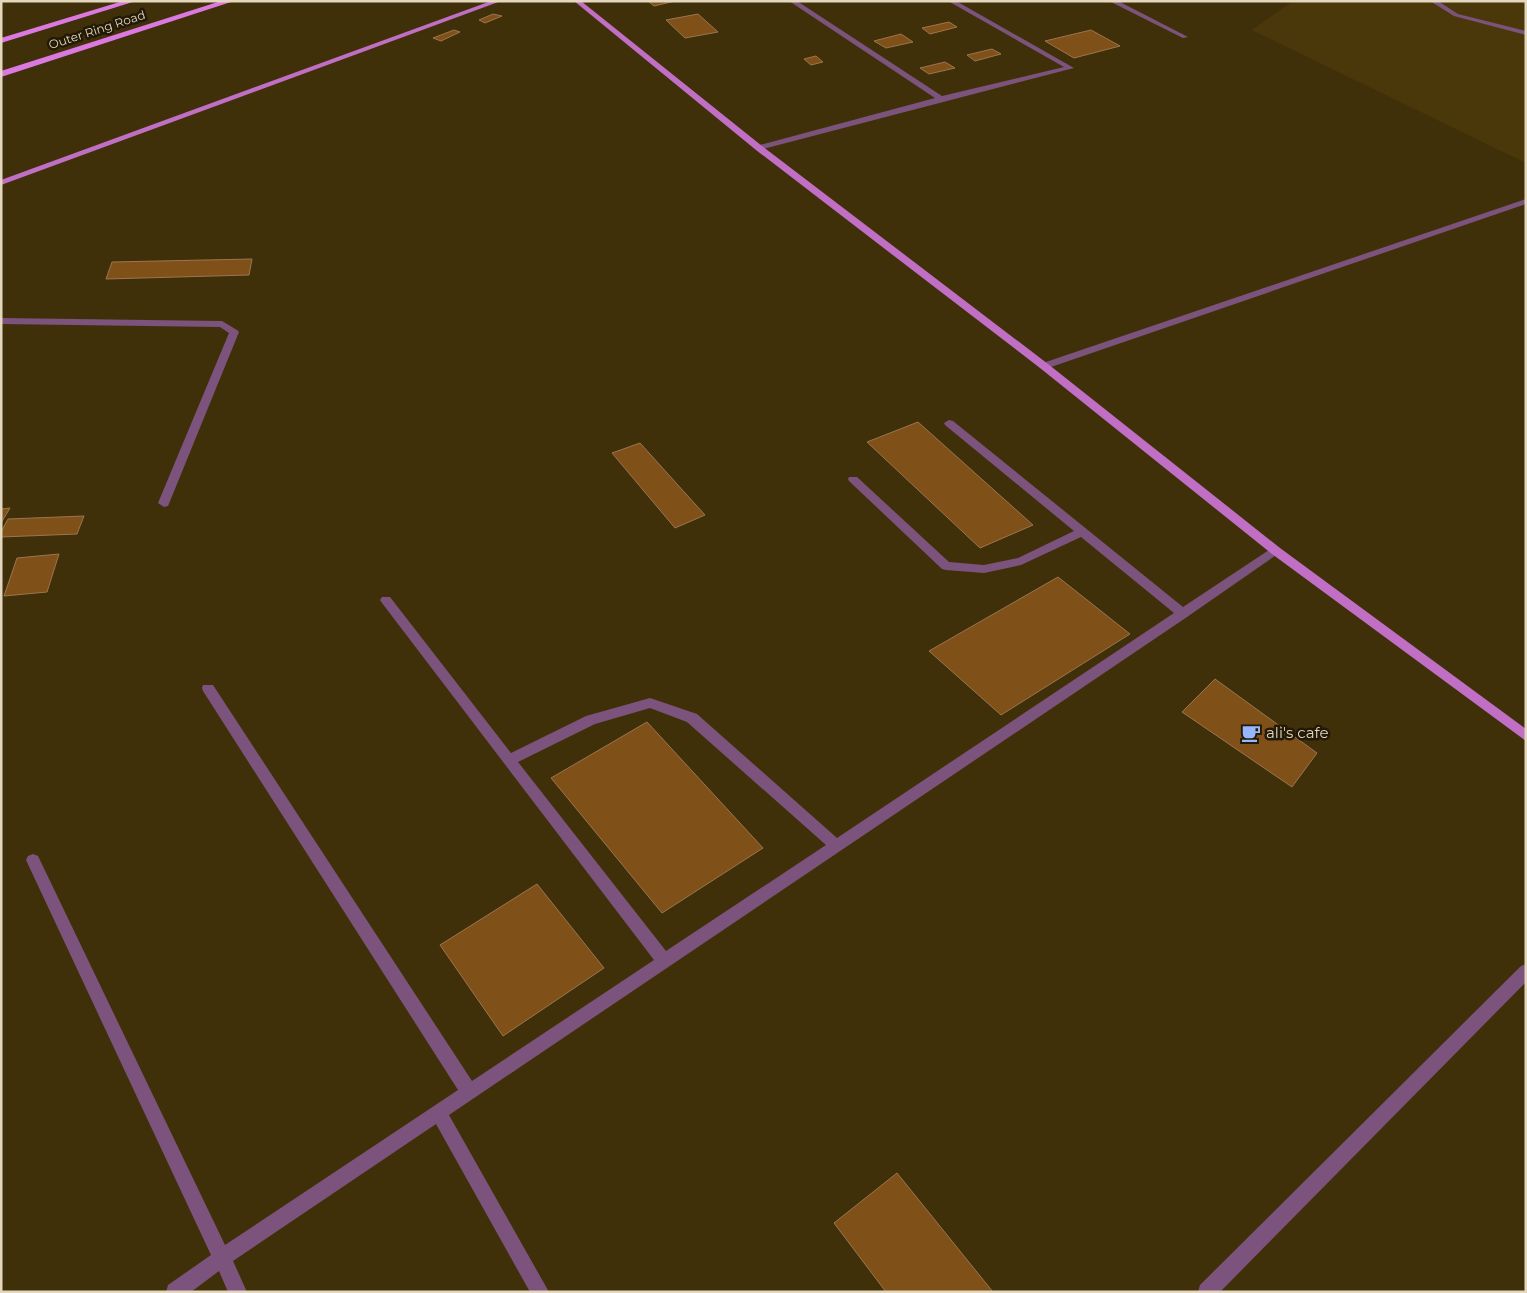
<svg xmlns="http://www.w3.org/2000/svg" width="1527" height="1293" font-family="Montserrat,sans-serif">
<rect width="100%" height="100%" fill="#40300a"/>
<path fill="#4b380a" d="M1293,1H1526V163L1252,30Z"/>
<g fill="#7f5018" stroke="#9c7550">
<path d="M648,1H675L654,6Z"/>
<path d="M493,14L502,16L485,23L479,20Z"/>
<path d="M698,14L718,32L685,38L666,20Z"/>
<path d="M949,22L957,27L930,34L922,28Z"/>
<path d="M454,30L460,32L441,41L433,38Z"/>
<path d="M1091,30L1120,46L1074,58L1045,41Z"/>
<path d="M901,34L913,42L886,48L874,41Z"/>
<path d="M992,49L1001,54L975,61L967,55Z"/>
<path d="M816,56L823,62L811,65L804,59Z"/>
<path d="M945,62L955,68L929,74L920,68Z"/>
<path d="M252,259L249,275L106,279L112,262Z"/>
<path d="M918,422L1033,525L980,548L867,442Z"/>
<path d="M640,443L705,515L675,528L612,453Z"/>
<path d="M10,508L1,523V509Z"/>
<path d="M84,516L77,534L1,537V532L8,519Z"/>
<path d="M59,554L47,592L4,596L17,558Z"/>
<path d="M1058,577L1130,634L1001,715L929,651Z"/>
<path d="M1215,679L1317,753L1292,787L1182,712Z"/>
<path d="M647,722L763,848L662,913L551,778Z"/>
<path d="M537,884L604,968L503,1036L440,945Z"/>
<path d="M897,1173L993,1292H886L834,1223Z"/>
</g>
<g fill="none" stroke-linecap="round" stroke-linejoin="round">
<g fill="#7b537c" fill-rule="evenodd">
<path d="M789,1H797L942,96L1064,67L948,1H956L1074,68L759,150H756V146L935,98Z"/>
<path d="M1109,1H1118L1188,37L1183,38Z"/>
<path d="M1430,1H1438L1458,14L1526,31V35L1454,16Z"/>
<path d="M1526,199V204L1048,368L1044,369L1039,366L1040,364Z"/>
<path d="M1,318L222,321L237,330L239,332L168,506L164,507L158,503L229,333L220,327L1,324Z"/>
<path d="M949,420L953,421L1183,607L1272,548L1276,547L1282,551L1187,617L449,1115L549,1292H530L436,1124L233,1261L247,1292H228L219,1271L191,1292H166L168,1285L211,1255L26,860L28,856L33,854L38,856L225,1245L458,1090L203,691L202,688L203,685H213L472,1081L654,960L382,603L380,600L382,597H390L511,753L586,716L650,698L697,714L837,838L1174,613L1081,537L1021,565L984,573L946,570L942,569L849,481L848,479L849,477H857L949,562L984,565L1018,558L1074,531L945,425L944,423ZM650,708L687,722L826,845L666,951L518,762L595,724Z"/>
<path d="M1526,964V982L1220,1292H1198L1200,1285L1521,966Z"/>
</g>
<g fill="#c06fc4" fill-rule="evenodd">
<path d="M491,1H501L1,185V180Z"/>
<path d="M574,1H581L762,146L1048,364L1280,548L1526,729V741L1272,554L1040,368L756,150Z"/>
</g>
<g fill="#db79e1" fill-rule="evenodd">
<path d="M123,1H136L1,43V38Z"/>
<path d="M221,1H234L1,77V71Z"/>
</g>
</g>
<defs>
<g id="cafe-bare" transform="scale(1.5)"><path d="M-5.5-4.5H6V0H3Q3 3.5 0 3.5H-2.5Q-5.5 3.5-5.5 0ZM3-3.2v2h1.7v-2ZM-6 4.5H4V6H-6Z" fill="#96b6fd" stroke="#221906" stroke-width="2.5" paint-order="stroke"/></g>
</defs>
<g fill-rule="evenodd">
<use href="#cafe-bare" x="1251" y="733"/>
</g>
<g text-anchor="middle" stroke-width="5" stroke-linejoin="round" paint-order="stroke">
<g font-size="12" fill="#e3d7be" stroke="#221906">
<text transform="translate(97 30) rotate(-18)" y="4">Outer Ring Road</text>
</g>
<g font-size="15" fill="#e3d7be" stroke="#221906" text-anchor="start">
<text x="1266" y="738">ali's cafe</text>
</g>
</g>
<rect width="1527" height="1293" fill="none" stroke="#e3d7be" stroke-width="5"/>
</svg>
